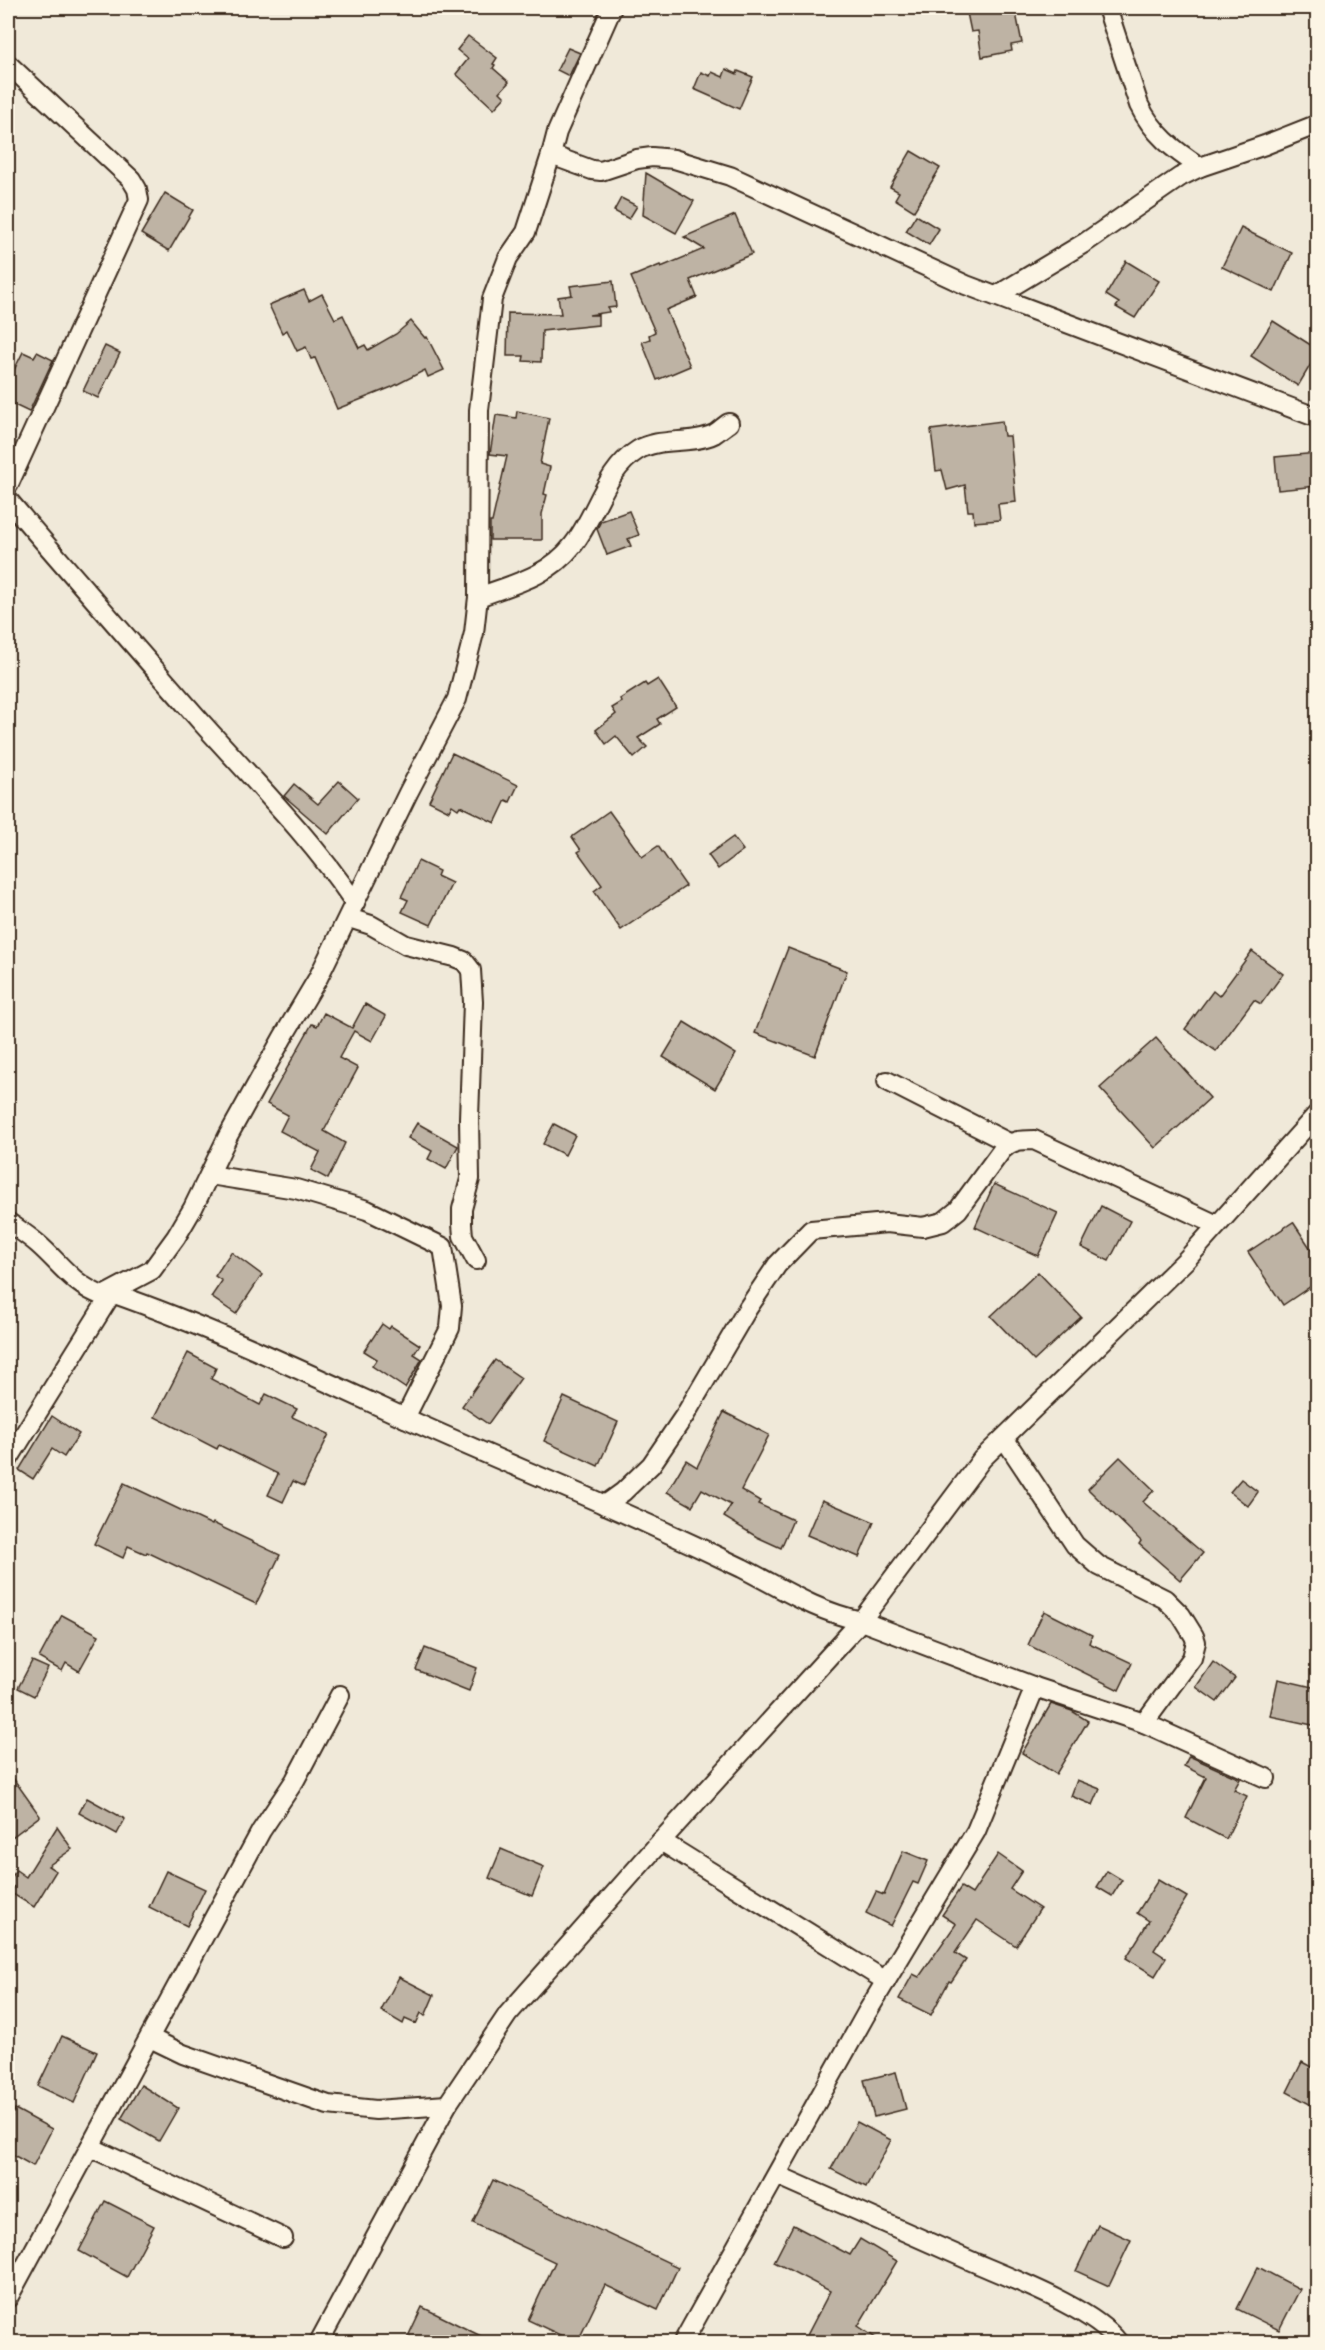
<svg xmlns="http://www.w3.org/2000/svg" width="1325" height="2350" font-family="Kalam,sans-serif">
<rect width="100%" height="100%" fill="#f0e9d9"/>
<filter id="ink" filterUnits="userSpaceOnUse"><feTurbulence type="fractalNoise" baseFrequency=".0167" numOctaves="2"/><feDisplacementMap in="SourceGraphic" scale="12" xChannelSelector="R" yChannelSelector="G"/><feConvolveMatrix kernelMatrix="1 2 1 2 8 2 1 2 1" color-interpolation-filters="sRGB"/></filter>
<g filter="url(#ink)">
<g fill="#beb3a4" stroke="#3b2a1e" stroke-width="1.5">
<path d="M966,8H1015L1022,43L1011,45L1012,51L982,57L978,31L971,32Z"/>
<path d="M468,36L497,58L493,64L495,65L493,68L509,82L500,92L505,97L494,109L456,74L468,59L457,50Z"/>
<path d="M568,48L580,53L569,76L557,70Z"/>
<path d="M726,69L737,74L738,71L753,77L739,109L694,89L701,72L710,76L712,72L723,77Z"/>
<path d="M911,151L940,168L914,211L895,199L899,192L890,187Z"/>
<path d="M646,173L694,201L676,233L643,215Z"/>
<path d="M165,193L193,210L169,251L141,234Z"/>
<path d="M621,198L637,206L629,219L614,211Z"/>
<path d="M735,215L752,254L690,280L697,297L666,310L690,366L657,380L642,342L650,339L649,335L655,332L631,277L660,265L661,267L704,249L684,237Z"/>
<path d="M916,215L939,229L929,245L906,231Z"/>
<path d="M1241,228L1292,253L1274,292L1222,267Z"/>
<path d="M1126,261L1159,281L1135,318L1116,307L1119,303L1106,295Z"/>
<path d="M613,281L616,307L608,308L609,312L589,315H598V325L542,331L541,362L523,361L524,356H507L508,313L561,314L558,297L572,295L570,286Z"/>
<path d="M304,290L309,301L322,294L335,319L343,315L359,348L365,345L368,350L396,334L411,321L425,338L427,337L444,370L428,377L425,370L392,387L337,409L315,358L311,359L306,347L297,351L287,330L282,333L269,305Z"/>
<path d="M1273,321L1317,349V354L1298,386L1251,356Z"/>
<path d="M105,346L120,353L98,398L83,391Z"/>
<path d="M23,352L34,357L37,352L53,360L29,412L8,402V382Z"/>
<path d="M517,411L549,418L540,464L550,467L544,494L547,495L542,514V540H490V522H492L507,456L490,454L496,415L516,418Z"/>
<path d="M1002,421L1004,436H1010L1016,502L998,504L1000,520L974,522L973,511H968L965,485L947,490L942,470L936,471L931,430Z"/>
<path d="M1317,453V486L1278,490L1275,457Z"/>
<path d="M629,511L639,535L628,539L631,546L607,555L597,529L601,521Z"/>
<path d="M658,679L676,707L657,719L660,724L638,738L647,747L634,758L616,736L606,744L596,730L616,714L612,708L622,702L620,699L645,683L647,686Z"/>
<path d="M452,753L518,785L510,802L506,800L495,823L460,806L458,809L452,805L449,811L429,801Z"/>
<path d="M339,781L358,798L328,834L284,796L294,784L318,804Z"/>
<path d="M609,811L642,857L658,846L686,886L621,930L594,891L602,885L578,852L581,850L572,837Z"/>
<path d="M733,837L743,850L718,869L708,855Z"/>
<path d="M418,861L439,871L437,876L452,883L431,925L402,912L408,900L401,897Z"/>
<path d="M788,948L847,971L815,1056L755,1033Z"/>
<path d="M1252,951L1283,974L1261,1004L1254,1000L1216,1051L1185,1029L1213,991L1219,996Z"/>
<path d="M365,1004L386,1016L372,1041L354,1031L339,1058L358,1068L324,1131L345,1143L328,1179L311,1170L320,1152L280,1131L288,1115L267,1104L312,1024L317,1026L324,1013L352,1028Z"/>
<path d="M684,1022L736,1054L715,1089L663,1057Z"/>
<path d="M1156,1038L1210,1098L1155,1148L1100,1088Z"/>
<path d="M417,1123L458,1146L446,1169L428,1159L432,1151L408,1138Z"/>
<path d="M554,1124L575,1135L565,1155L543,1144Z"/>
<path d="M994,1184L1058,1213L1038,1256L975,1227Z"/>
<path d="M1101,1206L1130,1221L1109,1261L1081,1247Z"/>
<path d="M1293,1222L1317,1258V1282L1283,1305L1248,1252Z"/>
<path d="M231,1252L262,1275L236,1314L211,1297L222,1281L215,1276Z"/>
<path d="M1038,1272L1081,1317L1034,1361L991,1316Z"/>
<path d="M382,1324L389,1329L391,1326L420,1345L414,1354L422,1359L405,1388L372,1366L377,1359L364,1351Z"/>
<path d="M188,1353L216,1368L211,1379L260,1405L266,1394L297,1409L292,1417L329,1434L304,1486L293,1481L283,1502L268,1495L278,1474L219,1445L217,1449L155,1417Z"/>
<path d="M495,1360L521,1378L488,1424L462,1406Z"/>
<path d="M564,1397L618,1422L598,1466L544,1441Z"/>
<path d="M724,1412L769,1435L741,1490L760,1501L758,1504L793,1520L781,1548L757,1537L724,1517L731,1505L702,1489L692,1506L667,1492L686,1460L697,1467Z"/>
<path d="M52,1416L79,1434L64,1457L52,1449L33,1479L19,1470Z"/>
<path d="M1120,1457L1154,1490L1143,1502L1203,1553L1180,1580L1139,1544L1141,1541L1088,1489Z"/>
<path d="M1241,1479L1258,1492L1248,1506L1230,1492Z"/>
<path d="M124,1483L212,1525L213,1523L280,1555L256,1604L147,1552L146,1554L128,1546L123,1558L94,1544Z"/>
<path d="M822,1500L874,1522L859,1557L807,1535Z"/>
<path d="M1044,1611L1092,1635L1089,1643L1132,1663L1119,1690L1028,1645Z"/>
<path d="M62,1615L99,1635L79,1671L66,1663L62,1671L39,1658Z"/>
<path d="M425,1648L477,1668L469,1691L416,1670Z"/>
<path d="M32,1661L48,1668L34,1696L18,1688Z"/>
<path d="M1213,1662L1235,1678L1217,1702L1196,1687Z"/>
<path d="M1278,1679L1317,1688V1726L1270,1716Z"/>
<path d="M1051,1704L1072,1711L1088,1721L1056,1774L1022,1753Z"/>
<path d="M1189,1756L1240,1779L1234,1790L1247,1796L1226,1839L1186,1818L1206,1777L1184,1766Z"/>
<path d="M8,1771L40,1816L8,1840Z"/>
<path d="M1077,1780L1100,1789L1093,1805L1071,1796Z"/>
<path d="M87,1798L125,1819L117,1834L79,1813Z"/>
<path d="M57,1827L72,1849L48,1866L56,1871L34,1907L11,1893L14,1887L8,1884L16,1870L26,1877Z"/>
<path d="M501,1849L544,1867L532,1896L489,1878Z"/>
<path d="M903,1851L928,1861L918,1884L913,1882L891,1926L866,1913L876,1892L884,1895Z"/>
<path d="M998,1854L1022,1871L1010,1889L1040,1909L1016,1946L977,1920L955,1953L966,1960L951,1982L949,1981L931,2015L899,1999L913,1974L919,1977L956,1924L942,1915L961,1887L972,1894Z"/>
<path d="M166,1871L205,1889L187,1926L149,1907Z"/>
<path d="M1107,1871L1122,1880L1112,1896L1097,1887Z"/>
<path d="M1158,1880L1187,1897L1154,1950L1166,1958L1155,1976L1126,1958L1149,1921L1137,1913Z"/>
<path d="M399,1977L434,1995L425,2016L421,2013L416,2024L405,2019L403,2024L381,2011Z"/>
<path d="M62,2036L97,2052L74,2103L38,2086Z"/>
<path d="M1302,2062L1317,2070V2108L1287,2092Z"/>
<path d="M896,2072L906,2109L874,2117L864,2080Z"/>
<path d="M141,2085L178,2108L159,2141L121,2119Z"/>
<path d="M15,2109L52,2129L33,2166L8,2152V2123Z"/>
<path d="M857,2122L891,2140L866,2187L831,2169Z"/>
<path d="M493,2180L678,2267L658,2310L605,2285L577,2343L528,2320L555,2262L473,2223Z"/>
<path d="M105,2201L154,2226L127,2277L79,2251Z"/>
<path d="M793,2225L850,2255L860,2239L897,2261L858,2326L883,2343H803L830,2291L774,2262Z"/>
<path d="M1098,2225L1131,2240L1109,2286L1076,2271Z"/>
<path d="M1258,2267L1300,2289L1279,2330L1237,2309Z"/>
<path d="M422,2307L495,2343H405Z"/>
</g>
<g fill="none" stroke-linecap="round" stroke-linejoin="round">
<g stroke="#3b2a1e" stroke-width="22">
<g id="minor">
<path d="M612,8L557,132L551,155L592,170L601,171L637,159L652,157L674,159L730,176L966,285L1318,418"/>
<path d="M1107,8L1139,105C1153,134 1174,150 1200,167"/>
<path d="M8,64L131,179L137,189L139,200L8,486"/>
<path d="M996,296L1086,242L1180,177L1200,167L1265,145L1318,124"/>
<path d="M8,500C72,575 137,649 202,723C255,782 311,838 355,903"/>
<path d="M478,597C514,584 549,576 573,545C597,515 604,471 638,450C659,437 691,445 714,434C719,431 724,426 729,423"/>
<path d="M349,918L371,925L406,945L454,957L464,961L471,970L473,1002L469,1118L470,1179L462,1209V1224L463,1236L476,1260"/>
<path d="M887,1081L1009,1143"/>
<path d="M210,1175L296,1189L367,1210L443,1247L452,1306L450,1328L405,1418"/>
<path d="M8,1222C18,1229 29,1236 38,1244C61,1264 73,1285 103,1296L152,1270L176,1237L193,1208L228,1136L283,1037L318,978L408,793L457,699L474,633L478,597L479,410L492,299L508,258L526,232L551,155"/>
<path d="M112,1293C212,1328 307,1373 403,1417C484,1454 567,1487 648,1524C679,1538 711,1553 742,1568C785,1590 813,1610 861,1621L1035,1687L1144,1723L1266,1778"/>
<path d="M1004,1438L1075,1545L1099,1566L1165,1599L1181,1615L1194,1636L1196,1642L1192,1658L1144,1723"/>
<path d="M8,1460L112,1293"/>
<path d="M605,1505L623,1492L651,1465L685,1415L748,1308L777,1265L811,1230L887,1223L923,1227L943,1222L958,1210L1002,1150C1012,1140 1020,1140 1034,1140L1217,1225"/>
<path d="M661,1841L886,1981"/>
<path d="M150,2038L183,2054L328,2105L376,2110L447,2105"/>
<path d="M90,2147L283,2238"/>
<path d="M777,2175C842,2204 906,2232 971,2261C1010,2278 1094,2309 1118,2342"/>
<path d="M8,2298L261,1831L295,1780L340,1695"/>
<path d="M319,2342L447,2105L508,2014L661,1841L861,1621L982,1459L1187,1259L1318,1113"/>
<path d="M683,2342L866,2014L976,1831L1035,1687"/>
</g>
</g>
<use href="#minor" stroke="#fcf5e5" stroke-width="18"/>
</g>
</g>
<rect width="1325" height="2350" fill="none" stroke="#fcf5e5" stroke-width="30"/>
<rect x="15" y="15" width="1295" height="2320" fill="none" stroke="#3b2a1e" stroke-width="2" filter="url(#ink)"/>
</svg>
